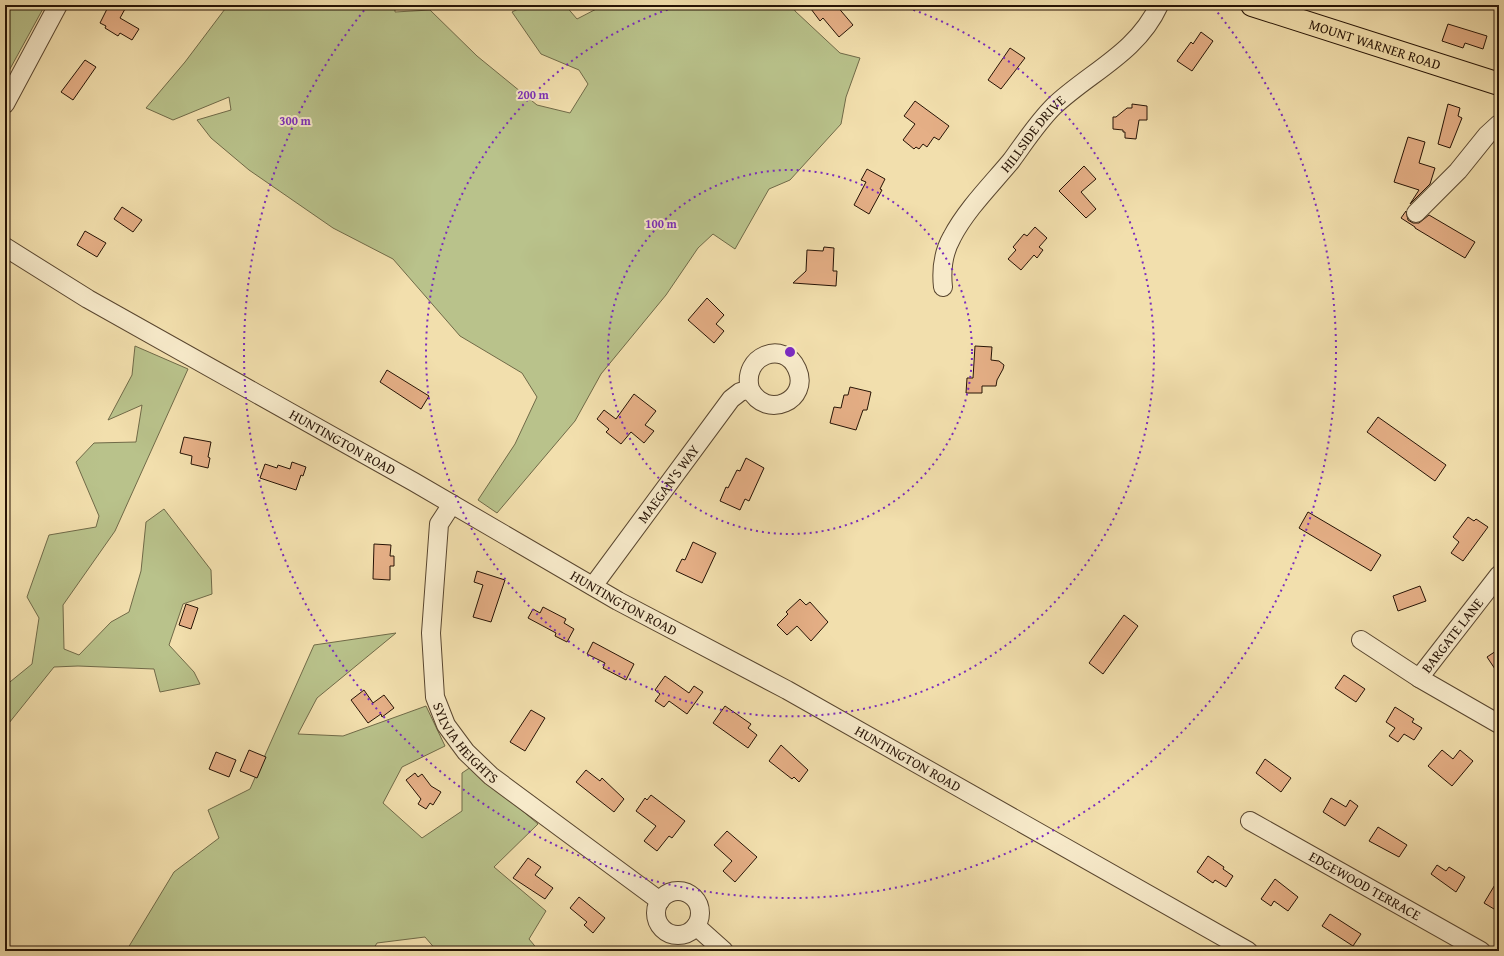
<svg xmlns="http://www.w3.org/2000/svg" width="1504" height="956" font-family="'Gentium Book Plus',serif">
<rect width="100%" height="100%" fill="#f2dfad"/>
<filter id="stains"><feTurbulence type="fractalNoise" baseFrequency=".005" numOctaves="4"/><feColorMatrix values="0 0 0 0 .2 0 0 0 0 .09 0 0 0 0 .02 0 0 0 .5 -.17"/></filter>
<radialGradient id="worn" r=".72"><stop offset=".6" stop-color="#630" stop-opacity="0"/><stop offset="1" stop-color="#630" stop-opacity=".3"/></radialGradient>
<g fill="#b9c28b" stroke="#706a48">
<path d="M5,5H45L5,78Z"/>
<path d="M228,5H395V12L430,10L477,56L537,105L570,113L588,84L579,70L541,54L512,12L526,5H565L577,19L604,5H793L795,11L840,53L860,58L846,97L841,124L790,180L769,189L735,249L713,234L698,248L666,295L601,374L575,421L497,513L478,500L515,444L537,397L522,373L460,336L393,259L333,228L249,170L211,138L197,120L231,110L229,97L173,120L146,108L185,62Z"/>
<path d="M135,346L188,369L115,531L63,605L64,649L79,655L111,622L129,612L141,571L146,522L164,509L211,570L212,594L183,604L169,645L194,672L200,684L160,692L154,669L78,666L54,667L5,728V686L32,664L39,618L27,597L49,535L96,527L99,516L76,462L94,443L136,442L142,405L108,420L132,375Z"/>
<path d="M396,633L317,698L298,734L343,736L426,706L445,746L402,767L383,803L422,838L462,811V773L471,767L538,824L494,867L546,911L529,939L539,951H437L425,937L377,943L372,951H131L128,948L174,872L219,838L208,810L250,789L314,645Z"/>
</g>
<g fill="#e5af86" stroke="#261305">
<path d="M109,5H118L125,9L120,18L139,29L132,40L120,33L118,36L105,28L106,26L100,23Z"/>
<path d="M816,5H836L853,25L839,37L823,18L820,21L811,9Z"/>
<path d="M1448,24L1487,36L1483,49L1465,43L1463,48L1442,41Z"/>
<path d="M1201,32L1213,41L1192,71L1177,61L1191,42L1193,44Z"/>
<path d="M1010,48L1025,58L1001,89L988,80Z"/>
<path d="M85,60L96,67L73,100L61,92Z"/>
<path d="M915,101L949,126L939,140L934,137L927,147L923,144L919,149L916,147L914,149L903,140L915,124L904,116Z"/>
<path d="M1132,104L1147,106V120H1139L1136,139L1125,138V132H1123V130L1113,129V117H1116L1127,108H1132Z"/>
<path d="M1448,104L1460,108L1458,116L1462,118L1450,148L1438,144Z"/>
<path d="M1408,137L1425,142L1419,163L1435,168L1430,184L1410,204L1419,190L1394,182Z"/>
<path d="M1084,166L1096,179L1081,192L1096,209L1086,218L1059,191Z"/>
<path d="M867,169L885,179L880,189L882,190L869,214L854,205L866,182L861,180Z"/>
<path d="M122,207L142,220L133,232L114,219Z"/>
<path d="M1406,211L1408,220L1413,223H1419L1429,215L1475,242L1465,258L1415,228V227L1401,218Z"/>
<path d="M1035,227L1047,238L1039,247L1043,250L1037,258L1034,255L1021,270L1008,259L1016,250L1013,247L1024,234L1027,236Z"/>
<path d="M85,231L106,243L97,257L77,245Z"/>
<path d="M824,247L834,248L833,271H837L836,286L793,283L806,271L807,250L823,251Z"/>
<path d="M707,298L724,315L716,324L724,331L714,343L688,320Z"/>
<path d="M975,346L992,347L991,360L999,361L1004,365L1003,369L997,380L996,386H982V393H966L967,378H973Z"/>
<path d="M387,370L429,396L421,409L380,382Z"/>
<path d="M850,387L871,392L867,410H863L856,430L830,423L834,407L841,408L844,395H848Z"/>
<path d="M634,394L656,411L645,425L654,431L644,443L631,432L621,444L606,432L609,429L597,419L604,410L616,419Z"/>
<path d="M1378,417L1446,465L1435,481L1367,432Z"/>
<path d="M184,437L211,442L208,457L210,458L208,468L191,464L192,456L180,453Z"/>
<path d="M746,458L764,468L749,501L745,499L740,510L720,501L726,487L728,488L737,470L740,471Z"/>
<path d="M292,462L306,467L303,476L301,475L296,490L260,478L265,464L277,468L278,465L290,469Z"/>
<path d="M1308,512L1381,555L1371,571L1299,528Z"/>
<path d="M1468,517L1474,521L1476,519L1488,527L1463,561L1451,553L1459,542L1453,537Z"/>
<path d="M693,542L716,553L702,583L676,571L682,559L685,560Z"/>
<path d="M374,544L391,545L390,556H394V566H390V580L373,579Z"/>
<path d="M477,571L505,580L491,622L473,617L483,585L474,582Z"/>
<path d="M1420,586L1426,601L1398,611L1393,596Z"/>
<path d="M800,599L806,605L810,602L828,622L811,641L797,626L787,635L777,625L788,614L786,612Z"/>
<path d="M186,604L198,608L191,629L179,625Z"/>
<path d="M543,607L566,619L564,623L574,629L567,642L555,636L556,633L528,618L533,609L540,613Z"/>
<path d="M1124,615L1138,626L1103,674L1089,663Z"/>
<path d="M593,642L634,664L626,680L603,668L605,663L587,654Z"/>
<path d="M1499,649V675L1487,657Z"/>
<path d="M1344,675L1365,689L1356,702L1335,688Z"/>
<path d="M665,676L689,693L694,686L703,692L687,714L669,701L664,707L655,701L660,694L655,690Z"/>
<path d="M364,690L373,703L384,695L394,708L382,717L381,714L368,723L351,700Z"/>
<path d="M725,706L751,724L748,728L757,735L748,748L713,723Z"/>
<path d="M1395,707L1414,719L1412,722L1422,728L1414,740L1404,734L1398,742L1389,736L1395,728L1386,722Z"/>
<path d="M531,710L545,718L525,751L510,742Z"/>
<path d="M781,745L808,770L799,782L794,777L792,779L769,761Z"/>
<path d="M249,750L266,757L257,778L240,771Z"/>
<path d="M1442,750L1453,759L1460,750L1473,761L1452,786L1428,766Z"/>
<path d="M216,752L236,760L229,777L209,769Z"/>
<path d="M1265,759L1291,778L1281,792L1256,773Z"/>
<path d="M586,770L600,781L602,778L624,799L614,812L576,782Z"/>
<path d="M415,773L418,777L422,774L431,786L441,792L433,805L430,803L426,809L418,804L421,799L406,780Z"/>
<path d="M651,795L685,821L672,838L669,836L657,851L644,841L656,826L636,811L645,798L647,800Z"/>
<path d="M1331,798L1346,807L1350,800L1358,806L1345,826L1323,812Z"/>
<path d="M1378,827L1407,845L1399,857L1369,841Z"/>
<path d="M727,831L757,857L735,882L723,871L732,861L714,845Z"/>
<path d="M1208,856L1224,867L1223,869L1233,876L1226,887L1215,880L1213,883L1197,872Z"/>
<path d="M528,858L541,867L535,875L553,888L545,899L513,878Z"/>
<path d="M1437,865L1446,871L1449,867L1465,877L1456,892L1431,874Z"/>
<path d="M1499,878V912L1484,903Z"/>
<path d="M1275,879L1298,897L1288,911L1274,901L1271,906L1261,899Z"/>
<path d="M579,897L605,918L593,933L584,925L587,922L570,908Z"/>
<path d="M1330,914L1361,934L1353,946L1322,926Z"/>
</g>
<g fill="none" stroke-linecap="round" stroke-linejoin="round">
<g stroke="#59462f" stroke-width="20">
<g id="minor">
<path d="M5,104L58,5"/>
<path d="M1416,213L1458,171L1487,135L1499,124"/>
<path id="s1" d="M5,247L88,299L414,482L618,601L787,690L1248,951"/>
<path id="s2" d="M943,287C941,269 943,253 952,237C966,210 991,185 1011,161C1025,142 1037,123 1054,106C1090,72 1137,53 1159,5"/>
<path id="s3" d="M452,504L439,524L431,633L435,697L446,725L466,752L491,776L660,901"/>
<path id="s4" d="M593,586L731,399L740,392L750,389C741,356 784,339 797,369C811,400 766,421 750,389"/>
<path d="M1361,640L1419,678L1499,724"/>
<path id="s5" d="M1419,678L1499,575"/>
<path id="s6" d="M1250,821L1481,951"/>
<circle cx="678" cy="913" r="22"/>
<path d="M696,926L724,951"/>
</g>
</g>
<g stroke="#261305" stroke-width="24">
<g id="major">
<path id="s7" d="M1252,5L1499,84"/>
</g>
</g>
<use href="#minor" stroke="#f7eaca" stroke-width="18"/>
<use href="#major" stroke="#f2dfad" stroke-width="22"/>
</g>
<g fill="none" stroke="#7b2cbf" stroke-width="2" stroke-dasharray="2 4">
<circle cx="790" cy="352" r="182"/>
<path d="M902 6A364 364 0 1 1 678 6"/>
<path d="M1214 8A546 546 0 1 1 366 8"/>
</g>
<g text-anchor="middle" stroke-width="4" stroke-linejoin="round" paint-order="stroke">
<g font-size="14" fill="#261305" stroke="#f7eaca">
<text dy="5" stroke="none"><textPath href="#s7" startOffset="129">MOUNT WARNER ROAD</textPath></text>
<text dy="5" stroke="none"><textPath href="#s2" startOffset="183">HILLSIDE DRIVE</textPath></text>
<text dy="5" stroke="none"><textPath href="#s1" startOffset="390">HUNTINGTON ROAD</textPath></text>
<text dy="5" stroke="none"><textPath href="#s4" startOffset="127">MAEGAN'S WAY</textPath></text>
<text dy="5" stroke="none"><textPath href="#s1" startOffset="714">HUNTINGTON ROAD</textPath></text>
<text dy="5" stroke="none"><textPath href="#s5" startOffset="54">BARGATE LANE</textPath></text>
<text dy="5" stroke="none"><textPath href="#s3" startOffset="253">SYLVIA HEIGHTS</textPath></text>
<text dy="5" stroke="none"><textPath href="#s1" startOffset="1038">HUNTINGTON ROAD</textPath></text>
<text dy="5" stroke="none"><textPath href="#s6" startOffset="132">EDGEWOOD TERRACE</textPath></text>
</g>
</g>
<circle cx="790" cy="352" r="6" fill="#7b2cbf" stroke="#f7eaca" stroke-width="2"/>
<g font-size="12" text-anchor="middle" font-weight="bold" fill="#7b2cbf" stroke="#f7eaca" stroke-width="4" stroke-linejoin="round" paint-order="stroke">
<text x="533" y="99">200 m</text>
<text x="295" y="125">300 m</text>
<text x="661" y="228">100 m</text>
</g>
<rect width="1504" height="956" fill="none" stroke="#f2dfad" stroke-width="20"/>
<rect x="6" y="6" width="1492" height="944" fill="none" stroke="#261305" stroke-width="2"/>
<rect x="10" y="10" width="1484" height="936" fill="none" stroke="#261305"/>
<rect width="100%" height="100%" filter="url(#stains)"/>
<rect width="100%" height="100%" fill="url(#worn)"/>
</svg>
